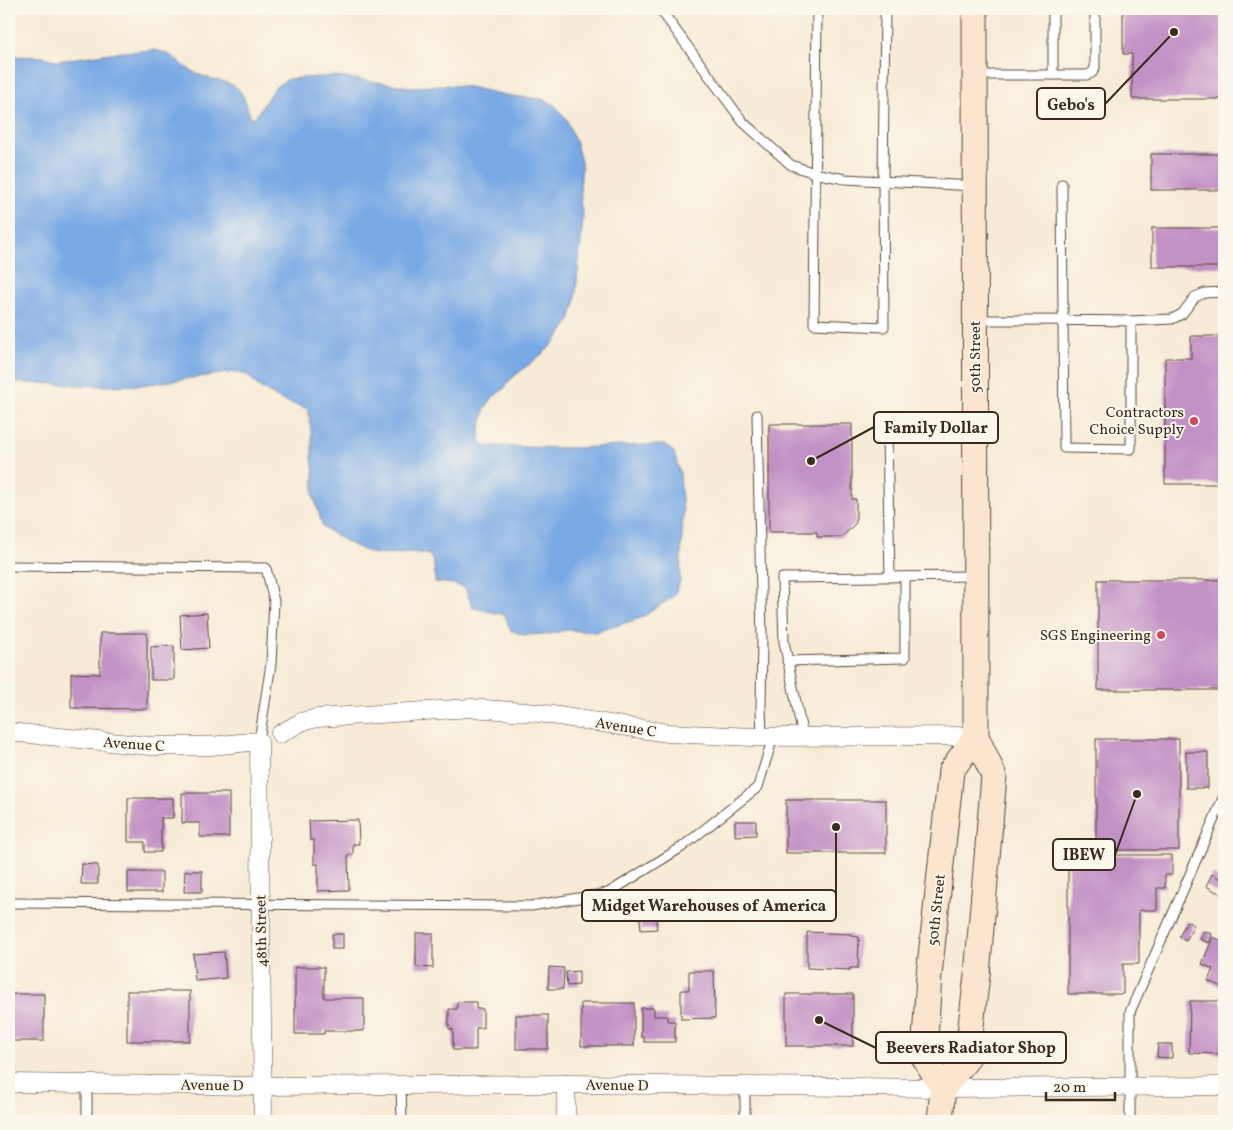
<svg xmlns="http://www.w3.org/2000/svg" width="1233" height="1130" font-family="Vollkorn,serif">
<rect width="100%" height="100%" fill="#fbf7ec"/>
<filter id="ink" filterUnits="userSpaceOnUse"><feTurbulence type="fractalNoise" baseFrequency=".02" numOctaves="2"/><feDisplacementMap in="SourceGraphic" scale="10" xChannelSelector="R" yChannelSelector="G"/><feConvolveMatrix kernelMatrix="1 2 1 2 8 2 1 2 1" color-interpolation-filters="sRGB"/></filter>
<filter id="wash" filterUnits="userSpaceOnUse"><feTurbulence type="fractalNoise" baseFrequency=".0096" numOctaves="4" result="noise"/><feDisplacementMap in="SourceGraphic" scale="20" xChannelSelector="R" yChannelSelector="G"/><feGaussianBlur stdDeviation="1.12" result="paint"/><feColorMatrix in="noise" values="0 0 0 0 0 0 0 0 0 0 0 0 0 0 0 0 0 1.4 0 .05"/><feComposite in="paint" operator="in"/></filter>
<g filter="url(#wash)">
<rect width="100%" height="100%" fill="#f7ebd7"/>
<path fill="#79a9e4" stroke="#5a6a81" d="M154,50C177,54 179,66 198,74C210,80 226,80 236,87C246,95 246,109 252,119L257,114L275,87L288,79L334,76L412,87L447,85L469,87L510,96L542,99L553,104L566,118L576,143L582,166L580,188L583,218L575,303L570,321L558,338L547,350L511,379L503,390L494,396L485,408L480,430V441L485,446L573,448L644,445H665L674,452L680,474L683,512L680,581L674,596L641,618L596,632L567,630L549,634L523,635L510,630L505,615L473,608L465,588L453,584L435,582L434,565L430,555C410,550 394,557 375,554C358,550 338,537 323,527L313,495L314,476L312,457V438L308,409L281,400L258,386L248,375L235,372L142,385L106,386L9,382V56L45,57L57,61L110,53Z"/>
<g id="blocks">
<g fill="#c291c5">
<path d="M1123,9H1224V99H1132V54H1123Z"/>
<rect x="1151" y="154" width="73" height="36"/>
<rect x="1152" y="228" width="72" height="39"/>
<path d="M1191,336H1224V484H1165V358H1191Z"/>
<path d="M769,424H852V499H856V523L842,537H817V532H769Z"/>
<rect x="1098" y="580" width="126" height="110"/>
<path d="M207,613L209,648L182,650L180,615Z"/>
<path d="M100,633H147V709L71,708V673L100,674Z"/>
<path d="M174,646V680H151V647Z"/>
<rect x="1096" y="739" width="83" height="111"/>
<rect x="1186" y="752" width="22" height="36"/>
<path d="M182,793H229V837H200V823H182Z"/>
<path d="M128,798H173V818H161V852H145V842H128Z"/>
<rect x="786" y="800" width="100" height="53"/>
<path d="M358,820L359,844H353V855H348L349,890L318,891V864H314V840H310L309,821Z"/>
<path d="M735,821H756V835L735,836Z"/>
<path d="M1068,855H1172V875H1165V888H1157V910H1139V964H1123V994H1068Z"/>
<path d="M82,864L98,865V884H81Z"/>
<path d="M185,871H202V892H184Z"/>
<rect x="128" y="872" width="34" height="20"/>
<path d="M1212,874L1224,881V896L1206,886Z"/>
<path d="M656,916L657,929L641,930L640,918Z"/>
<path d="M1187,921L1194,925L1186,941L1179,937Z"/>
<path d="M1204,931L1212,934L1209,943L1200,939Z"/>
<path d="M807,932L851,934V936L859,937L858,968H850V970L807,968Z"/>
<path d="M416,933H433V968L416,967Z"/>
<rect x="332" y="934" width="11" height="15"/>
<path d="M1213,937L1224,942V988L1208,981L1213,969L1202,964Z"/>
<path d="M224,952L226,978L195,981L193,954Z"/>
<path d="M295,967H324V998H364V1031H324V1034H295Z"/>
<path d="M549,967L564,968L563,989H548Z"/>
<path d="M579,971V985L567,986L566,972Z"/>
<path d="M689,971H714L715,1018L681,1019V990H689Z"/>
<rect x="127" y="991" width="63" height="50"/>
<rect x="9" y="994" width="35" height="47"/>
<rect x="786" y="994" width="67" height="52"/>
<path d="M1190,1001H1222V1007H1224V1054L1189,1053Z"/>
<path d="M457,1002H476V1009H483V1028H476V1050H453V1029H449V1009H457Z"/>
<rect x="581" y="1003" width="53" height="43"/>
<path d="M641,1008H654V1016H667V1021H675V1042H644V1037H641Z"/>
<rect x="516" y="1015" width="32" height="34"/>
<path d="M1158,1044H1172V1058L1157,1057Z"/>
<rect x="510" y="1118" width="30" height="3"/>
</g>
</g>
</g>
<g filter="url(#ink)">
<use href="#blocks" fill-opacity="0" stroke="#57473a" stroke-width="1"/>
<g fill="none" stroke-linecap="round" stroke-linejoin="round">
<g stroke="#57473a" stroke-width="11">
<g id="service">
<path d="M660,9L743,122L791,165L814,173L845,179L974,186"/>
<path d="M817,9L814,324L884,327L883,181L885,9"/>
<path d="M978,75H1087L1092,73L1095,68V9"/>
<path d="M1053,75V9"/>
<path d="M978,320C1029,320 1080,320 1131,321V449L1064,448L1062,184"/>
<path d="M1131,321L1172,319L1182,314L1195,297L1205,293L1224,292"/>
<path d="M757,415L762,639L761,708L762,737"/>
<path d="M887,436L890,577"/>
<path d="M9,566L266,568L274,601L271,664L259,741"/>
<path d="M787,661L905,658V577"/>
<path d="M803,737L784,642L782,578L975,576"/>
<path d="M9,903L531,906L608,893L682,847L758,787L773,737"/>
<path d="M87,1084V1121"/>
<path d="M401,1085L402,1121"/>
<path d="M745,1086V1121"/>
<path d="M1130,1121V1012L1224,796"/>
</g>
</g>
<g stroke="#57473a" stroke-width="19">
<g id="minor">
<path d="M9,732L150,746H211L259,741L263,1121"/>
<path d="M280,734L301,722L317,718L471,708L539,713L667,733L752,737L976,736"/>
<path d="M9,1083L263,1086L566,1084L943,1088L1224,1086"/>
<path d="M566,1084V1121"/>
</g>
</g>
<g stroke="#57473a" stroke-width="27">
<g id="secondary">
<path d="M943,1088L924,1057L929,975L951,771L976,736"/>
<path d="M940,1121L943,1088L967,1059L977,975L994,776L976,736L975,9"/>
</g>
</g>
<use href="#service" stroke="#fff" stroke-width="9"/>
<use href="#minor" stroke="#fff" stroke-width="18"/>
<use href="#secondary" stroke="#fbe5cf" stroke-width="25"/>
</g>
</g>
<g fill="#d1495b" stroke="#fbf7ec" stroke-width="2">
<circle cx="1194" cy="421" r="5"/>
<circle cx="1161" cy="635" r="5"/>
</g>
<g text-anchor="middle" stroke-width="4" stroke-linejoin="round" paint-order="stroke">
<g font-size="15" fill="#3b2a1e" stroke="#fbf7ec">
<text transform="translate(975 357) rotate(-90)" y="5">50th Street</text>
<text transform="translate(626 727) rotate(9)" y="5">Avenue C</text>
<text transform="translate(134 744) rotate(4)" y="5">Avenue C</text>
<text transform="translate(936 910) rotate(-84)" y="5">50th Street</text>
<text transform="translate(261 931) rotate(-91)" y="5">48th Street</text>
<text transform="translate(212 1085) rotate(1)" y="5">Avenue D</text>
<text transform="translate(617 1085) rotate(1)" y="5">Avenue D</text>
</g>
<g font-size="15" fill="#3b2a1e" stroke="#fbf7ec" text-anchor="end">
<text x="1184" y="417">Contractors<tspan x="1184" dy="17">Choice Supply</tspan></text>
<text x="1151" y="640">SGS Engineering</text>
</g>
</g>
<path fill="none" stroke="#3b2a1e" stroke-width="2" d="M1174 32L1105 104M811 461L874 427M1137 794L1115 855M836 827L836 905M819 1020L876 1048"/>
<g fill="#3b2a1e" stroke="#fbf7ec" stroke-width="2">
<circle cx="1174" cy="32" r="5"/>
<circle cx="811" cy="461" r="5"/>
<circle cx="1137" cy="794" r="5"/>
<circle cx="836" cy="827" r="5"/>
<circle cx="819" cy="1020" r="5"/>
</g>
<g fill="#fbf7ec" stroke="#3b2a1e" stroke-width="2">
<rect x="1037" y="88" width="68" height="31" rx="5"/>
<rect x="874" y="412" width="124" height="31" rx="5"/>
<rect x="1053" y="839" width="62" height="31" rx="5"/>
<rect x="582" y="890" width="254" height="31" rx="5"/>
<rect x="876" y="1032" width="190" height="31" rx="5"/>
</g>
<g font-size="16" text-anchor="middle" font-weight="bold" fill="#3b2a1e">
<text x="1071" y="110">Gebo's</text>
<text x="936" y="433">Family Dollar</text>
<text x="1084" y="860">IBEW</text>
<text x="709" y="911">Midget Warehouses of America</text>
<text x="971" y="1053">Beevers Radiator Shop</text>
</g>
<rect width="1233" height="1130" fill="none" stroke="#fbf7ec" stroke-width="30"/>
<path d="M1046 1092v8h69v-8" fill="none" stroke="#3b2a1e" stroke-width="2.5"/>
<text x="1053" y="1092" font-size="15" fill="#3b2a1e" stroke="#fbf7ec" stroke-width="4" paint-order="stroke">20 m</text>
</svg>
